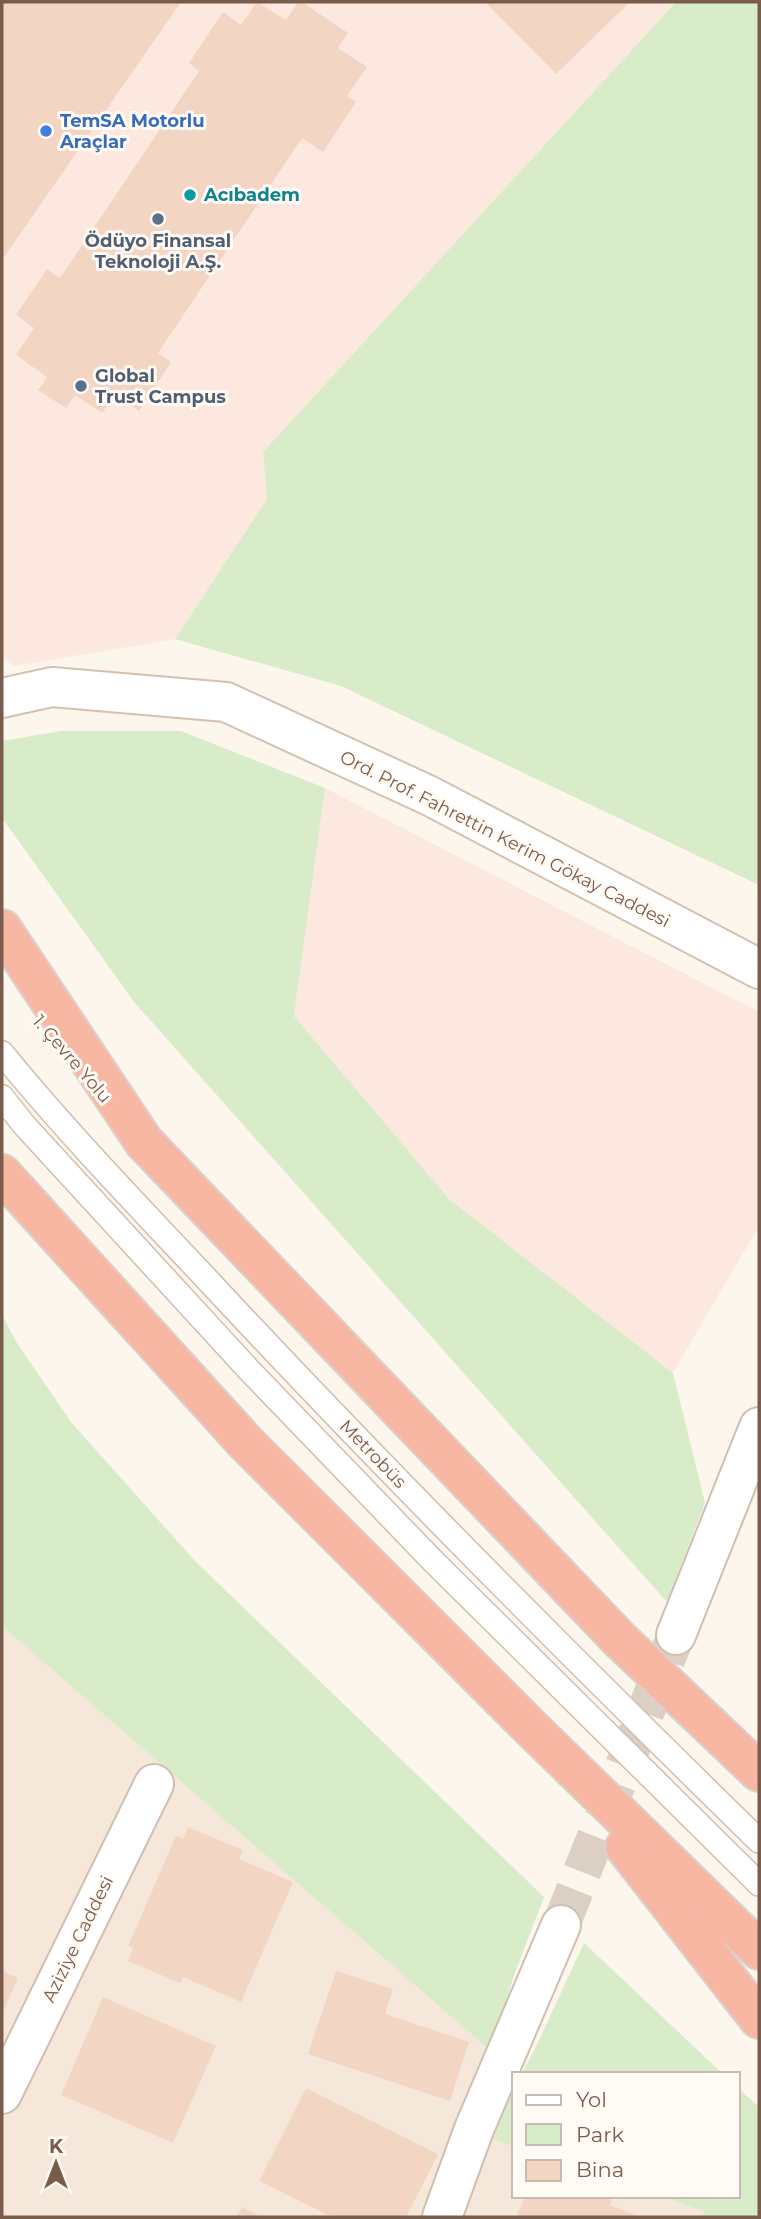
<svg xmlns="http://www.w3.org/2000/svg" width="761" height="2219" font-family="Montserrat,sans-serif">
<rect width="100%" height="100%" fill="#fdf6ec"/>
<path fill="#f5e8da" d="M2,1626L493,2053L469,2131L514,2147V2196H660L705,2211L703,2217H2Z"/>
<g fill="#fde8e0">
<path d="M2,2H676L263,452L267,499L175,639L13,666L2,656Z"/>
<path d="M325,788L759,1012V1226L673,1373L449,1199L294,1016Z"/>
</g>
<g fill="#d8ecc9">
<path d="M676,2H759V885L341,686L175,639L267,499L263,452Z"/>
<path d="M61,731H181L325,788L294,1016L449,1199L673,1373L705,1503L667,1602L135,1003L2,818V741Z"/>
<path d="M2,1315L17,1343L71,1422L195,1561L544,1897L513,1978L493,2053L2,1626Z"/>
<path d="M584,1943L723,2074H521L533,2053Z"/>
<path d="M514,2085V2147L484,2136Z"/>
<path d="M738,2088L759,2107V2217H703L704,2211L660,2196H738Z"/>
</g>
<g fill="#f3d5c3">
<path d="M2,2H181L2,260Z"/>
<path d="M257,2L286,20L298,2H302L348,33L338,48L367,67L347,96L356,102L323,152L302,138L158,353L171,362L139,411L115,395L102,413L75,395L66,408L38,390L47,377L16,355L34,328L16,315L47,269L60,278L199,71L189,63L223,12L241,25Z"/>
<path d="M485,2H630L556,74Z"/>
<path d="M188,1827L243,1850L239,1859L293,1882L241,2002L183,1977L180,1983L128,1961L133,1948L128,1946L176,1836L183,1839Z"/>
<path d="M2,1971L18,1978L2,2014Z"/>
<path d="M336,1971L393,1989L385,2014L469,2042L450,2101L308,2054Z"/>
<path d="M103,1997L216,2046L173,2143L61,2095Z"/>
<path d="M306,2088L438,2154L406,2217H332L259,2181Z"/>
<path d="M525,2196H613L610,2205L640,2217H516Z"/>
<path d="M242,2207L261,2217H236Z"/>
</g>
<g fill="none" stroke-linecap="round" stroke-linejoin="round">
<path stroke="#dcd0c4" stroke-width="38" stroke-dasharray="38 19" stroke-linecap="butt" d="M561,1925L676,1635"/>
<g stroke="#d1beb0" stroke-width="26">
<g id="lane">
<path d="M2,1053C69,1135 143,1211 216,1289C392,1478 575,1661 759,1841"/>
<path d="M2,1097L25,1126L249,1370L433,1561L759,1884"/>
</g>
</g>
<g stroke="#d1beb0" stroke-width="42">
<g id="street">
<path d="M676,1635L759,1427"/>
<path d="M2,2094L154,1784"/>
<path d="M442,2217L474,2129L561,1925"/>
</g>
</g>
<g stroke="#d6c0b0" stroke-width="42">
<path id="secondary" d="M2,698L52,687L226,702L430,796L759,969"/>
</g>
<g stroke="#dad1cd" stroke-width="42">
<g id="highway">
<path d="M2,929L144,1142L619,1639L759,1772"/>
<path d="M2,1174L245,1442L530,1727L759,1950"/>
<path d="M625,1847L759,2019"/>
</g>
</g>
<use href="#lane" stroke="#fff" stroke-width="23"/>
<use href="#street" stroke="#fff" stroke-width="38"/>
<use href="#secondary" stroke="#fff" stroke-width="38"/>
<use href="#highway" stroke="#f7b7a3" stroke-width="38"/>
</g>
<circle fill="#3f7fe0" stroke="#fffaf3" stroke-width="2.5" cx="46" cy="131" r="7"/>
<circle fill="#0f9aa8" stroke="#fffaf3" stroke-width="2.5" cx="190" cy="195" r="7"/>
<g fill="#5c6f8a" stroke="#fffaf3" stroke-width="2.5">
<circle cx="158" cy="219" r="7"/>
<circle cx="81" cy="386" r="7"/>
</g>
<g text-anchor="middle" stroke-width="6" stroke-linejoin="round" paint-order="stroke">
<g font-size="18" font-weight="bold" fill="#366cbe" stroke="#fffaf3" text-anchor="start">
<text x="60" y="127">TemSA Motorlu<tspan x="60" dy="21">Araçlar</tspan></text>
</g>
<g font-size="18" font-weight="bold" fill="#0d838f" stroke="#fffaf3" text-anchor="start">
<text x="204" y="201">Acıbadem</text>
</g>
<g font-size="18" font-weight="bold" fill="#4e5e75" stroke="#fffaf3">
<text x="158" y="247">Ödüyo Finansal<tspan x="158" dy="21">Teknoloji A.Ş.</tspan></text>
<text x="95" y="382" text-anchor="start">Global<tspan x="95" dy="21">Trust Campus</tspan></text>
</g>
<g font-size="18" fill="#7a5c4d" stroke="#fffaf3">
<text transform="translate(505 839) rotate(27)" y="6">Ord. Prof. Fahrettin Kerim Gökay Caddesi</text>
<text transform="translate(72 1059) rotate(49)" y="6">1. Çevre Yolu</text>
<text transform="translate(373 1454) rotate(46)" y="6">Metrobüs</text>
<text transform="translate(78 1939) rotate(-64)" y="6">Aziziye Caddesi</text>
</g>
</g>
<rect width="761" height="2219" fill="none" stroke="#7a5c4d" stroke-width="7"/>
<rect x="512" y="2072" width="228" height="126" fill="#fffaf3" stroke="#cabbb1" stroke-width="2"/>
<rect x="526" y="2095" width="35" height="10" fill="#ffffff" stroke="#cabbb1" stroke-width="2"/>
<text x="576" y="2107" font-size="21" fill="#7a5c4d">Yol</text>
<rect x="526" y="2124" width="35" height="21" fill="#d8ecc9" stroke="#cabbb1" stroke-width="2"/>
<text x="576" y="2142" font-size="21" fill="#7a5c4d">Park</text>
<rect x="526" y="2160" width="35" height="21" fill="#f3d5c3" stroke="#cabbb1" stroke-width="2"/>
<text x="576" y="2177" font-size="21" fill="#7a5c4d">Bina</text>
<g transform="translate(56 2163)" stroke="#fffaf3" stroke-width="5" paint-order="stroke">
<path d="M0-5L12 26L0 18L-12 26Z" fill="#7a5c4d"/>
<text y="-10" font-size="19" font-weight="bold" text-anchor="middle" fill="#7a5c4d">K</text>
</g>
</svg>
